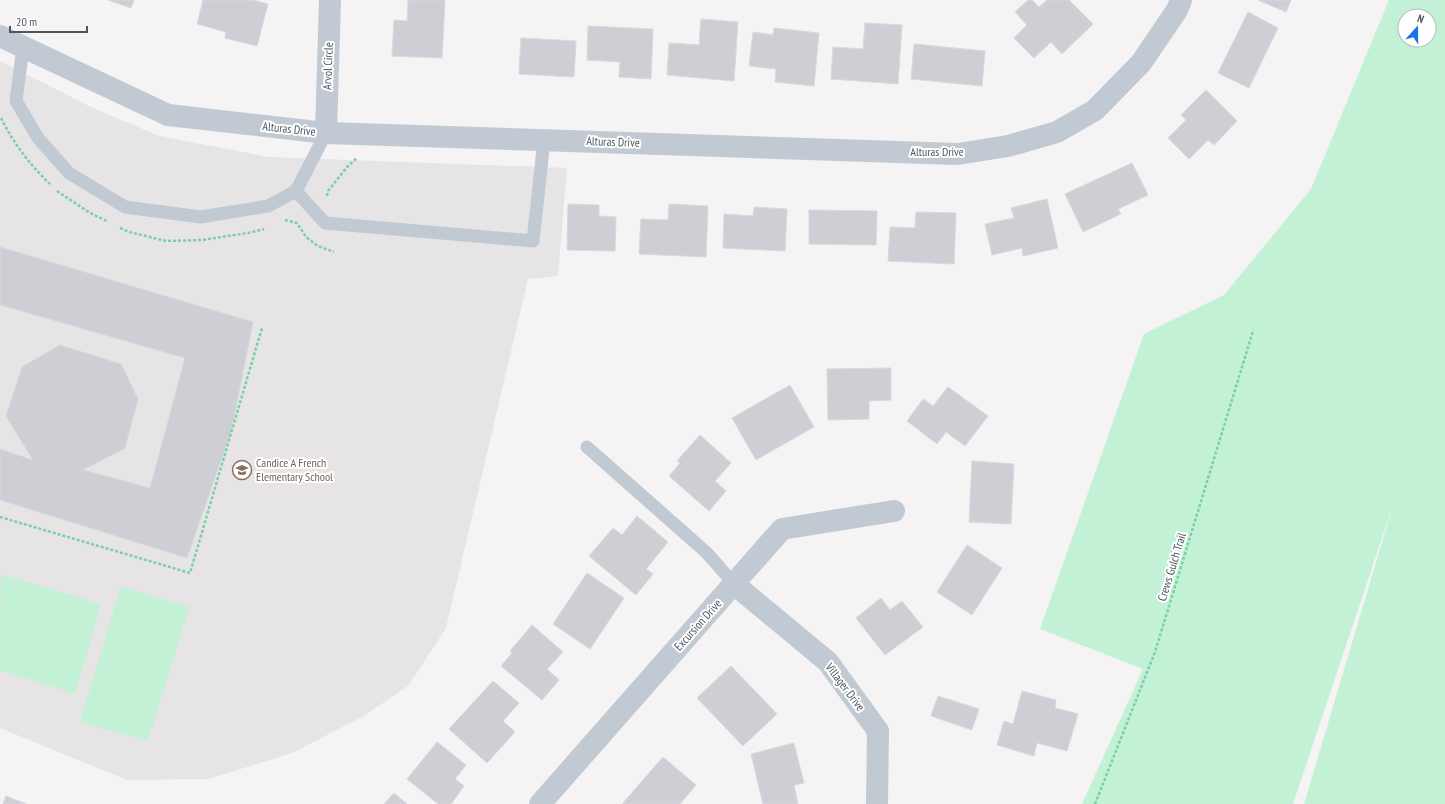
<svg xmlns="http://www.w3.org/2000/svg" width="1445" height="804" font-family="'PT Sans Narrow',sans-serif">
<rect width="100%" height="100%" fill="#f5f3f3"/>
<path fill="#e6e4e5" d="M0,61L91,107L159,136L269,157L567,168L558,276L528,279L446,628L408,686L362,717L292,753L208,779L127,780L0,728Z"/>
<g fill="#c3f1d5" fill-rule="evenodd">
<path d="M1389,0H1445V804H1304L1394,502L1293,804H1082L1143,669L1040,629L1144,334L1224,295L1311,189ZM1405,16H1429V40H1405Z"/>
<path d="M1,574L101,604L75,694L0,670Z"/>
<path d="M121,586L189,607L148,741L80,722Z"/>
</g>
<g fill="#cdcfd5" stroke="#d7d9de">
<path d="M108,0H134L131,8Z"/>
<path d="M203,0H253L268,4L257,46L225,38L226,32L197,24Z"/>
<path d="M408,0H445L442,58L392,56L394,20L407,21Z"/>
<path d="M1028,0H1032L1039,7L1047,0H1069L1093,24L1062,54L1051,42L1034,58L1014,38L1027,25L1015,12Z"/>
<path d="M1258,0H1291L1286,12Z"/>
<path d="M1248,12L1278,28L1249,88L1218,73Z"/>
<path d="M701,19L738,22L734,81L667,75L669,43L699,45Z"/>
<path d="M865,23L902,25L898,84L831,79L833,47L863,49Z"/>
<path d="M588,26L653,29L651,79L619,77L620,62L587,60Z"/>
<path d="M774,28L819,33L814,86L775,82L776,69L749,66L753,32L773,35Z"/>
<path d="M521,38L576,41L574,77L519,74Z"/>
<path d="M914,44L985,51L982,86L911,79Z"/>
<path d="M1206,90L1237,121L1214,145L1208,140L1189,159L1168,138L1186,120L1181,115Z"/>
<path d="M1132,163L1148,195L1118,209L1121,214L1083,232L1065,194Z"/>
<path d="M1047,199L1058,248L1023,256L1022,248L992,255L985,224L1014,218L1011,208Z"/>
<path d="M568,204L599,205V216L616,217L615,251L567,250Z"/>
<path d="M669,204L708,206L706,257L639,254L641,219L668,220Z"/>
<path d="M754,207L787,209L785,251L723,248L724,214L753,216Z"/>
<path d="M809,210L877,211L876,245L809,244Z"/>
<path d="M916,212L956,213L954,264L888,261L890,227L915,228Z"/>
<path d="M0,247L253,322L231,432L187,558L0,500V449L33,460L6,416L22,367L60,345L121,364L138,399L125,448L83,470L150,488L185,358L0,305Z"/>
<path d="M891,368V400L869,401V419L828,420L827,369Z"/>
<path d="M790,385L814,427L756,460L732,418Z"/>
<path d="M948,387L988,416L965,446L946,432L937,444L907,421L923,399L933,406Z"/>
<path d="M700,435L731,463L715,481L726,491L709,511L669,476L680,463L677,461Z"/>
<path d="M972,461L1014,464L1011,524L969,522Z"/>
<path d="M637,516L668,542L646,569L653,574L636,595L589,556L613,528L622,535Z"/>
<path d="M967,545L1002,568L972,615L937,592Z"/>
<path d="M587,573L624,598L590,649L553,624Z"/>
<path d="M881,598L890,610L902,601L923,627L885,655L856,618Z"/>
<path d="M532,625L563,652L547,669L559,680L542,700L501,666L512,653L510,651Z"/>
<path d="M731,666L777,714L743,746L697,698Z"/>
<path d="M493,681L519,703L503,721L515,732L487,763L449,729Z"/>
<path d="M1022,691L1056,700L1055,708L1078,714L1067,751L1037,743L1034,756L997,745L1004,721L1013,724Z"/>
<path d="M938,696L979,709L972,730L931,716Z"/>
<path d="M437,742L466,765L455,779L464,786L451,804H438L407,779Z"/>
<path d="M794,743L804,783L794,785L798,804H763L751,754Z"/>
<path d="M663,757L696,785L680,804H623V803Z"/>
<path d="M394,793L407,804H384Z"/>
<path d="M6,796L26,804H3Z"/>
</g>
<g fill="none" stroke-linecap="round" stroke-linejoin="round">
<g stroke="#7ad0a6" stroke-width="2.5" stroke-dasharray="3 2" stroke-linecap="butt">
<path d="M1,118C14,144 30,165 50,184"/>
<path d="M57,191L90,213L107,221"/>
<path d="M327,196L328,191L347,167L357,158"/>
<path d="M285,220L297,223L306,237L318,246L334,252"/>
<path d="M120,228L129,232L166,241L202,240L248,233L264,229"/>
<path d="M0,517L190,573L262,328"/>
<path d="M1095,804L1155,652L1253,331"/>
</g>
<g stroke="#c1cad2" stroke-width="13">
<path d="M23,47L16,101L38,138L69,173L125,207L201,217L268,206L296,191L326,133"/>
<path d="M296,191L325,223L533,241L544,140"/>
<path d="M587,447L707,553L734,584"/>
</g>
<g stroke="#c1cad2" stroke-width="22">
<path d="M0,36L168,115L326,133L958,154L1008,146L1057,132L1095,110L1141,63L1177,10L1181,0"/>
<path d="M326,133L330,0"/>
<path d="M734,584L828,662L878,731L877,804"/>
<path d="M540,804L782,529L894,511"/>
</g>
</g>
<defs>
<g id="school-ring" transform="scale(1)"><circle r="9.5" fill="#fff" stroke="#8d6e63" stroke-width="1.5"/><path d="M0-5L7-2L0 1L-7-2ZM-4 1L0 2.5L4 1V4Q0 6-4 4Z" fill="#8d6e63"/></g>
</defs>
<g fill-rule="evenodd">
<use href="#school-ring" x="242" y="470"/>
</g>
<g text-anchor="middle" stroke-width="4" stroke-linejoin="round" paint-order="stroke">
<g font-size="12" fill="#4a5661" stroke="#fff">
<text transform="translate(328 66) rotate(-88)" y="4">Arvol Circle</text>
<text transform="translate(289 129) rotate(6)" y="4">Alturas Drive</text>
<text transform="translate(613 142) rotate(2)" y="4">Alturas Drive</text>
<text x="937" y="156">Alturas Drive</text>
<text transform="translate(1172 567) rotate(-73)" y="4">Crews Gulch Trail</text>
<text transform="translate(698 625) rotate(-48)" y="4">Excursion Drive</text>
<text transform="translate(845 687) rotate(53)" y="4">Villager Drive</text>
</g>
<g font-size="12" fill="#785e54" stroke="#fff" text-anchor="start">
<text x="256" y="467">Candice A French<tspan x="256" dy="14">Elementary School</tspan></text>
</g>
</g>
<g transform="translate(1417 28) rotate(21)"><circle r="19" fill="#ffffff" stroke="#b7bbc0"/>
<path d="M0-3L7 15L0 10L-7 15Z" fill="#1a73e8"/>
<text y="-6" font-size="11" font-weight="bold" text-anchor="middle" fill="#4a5661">N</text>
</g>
<path d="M10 26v6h77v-6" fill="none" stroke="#4a5661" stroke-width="2"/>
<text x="16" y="26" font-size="12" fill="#4a5661" stroke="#ffffff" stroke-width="3" paint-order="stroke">20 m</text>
</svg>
